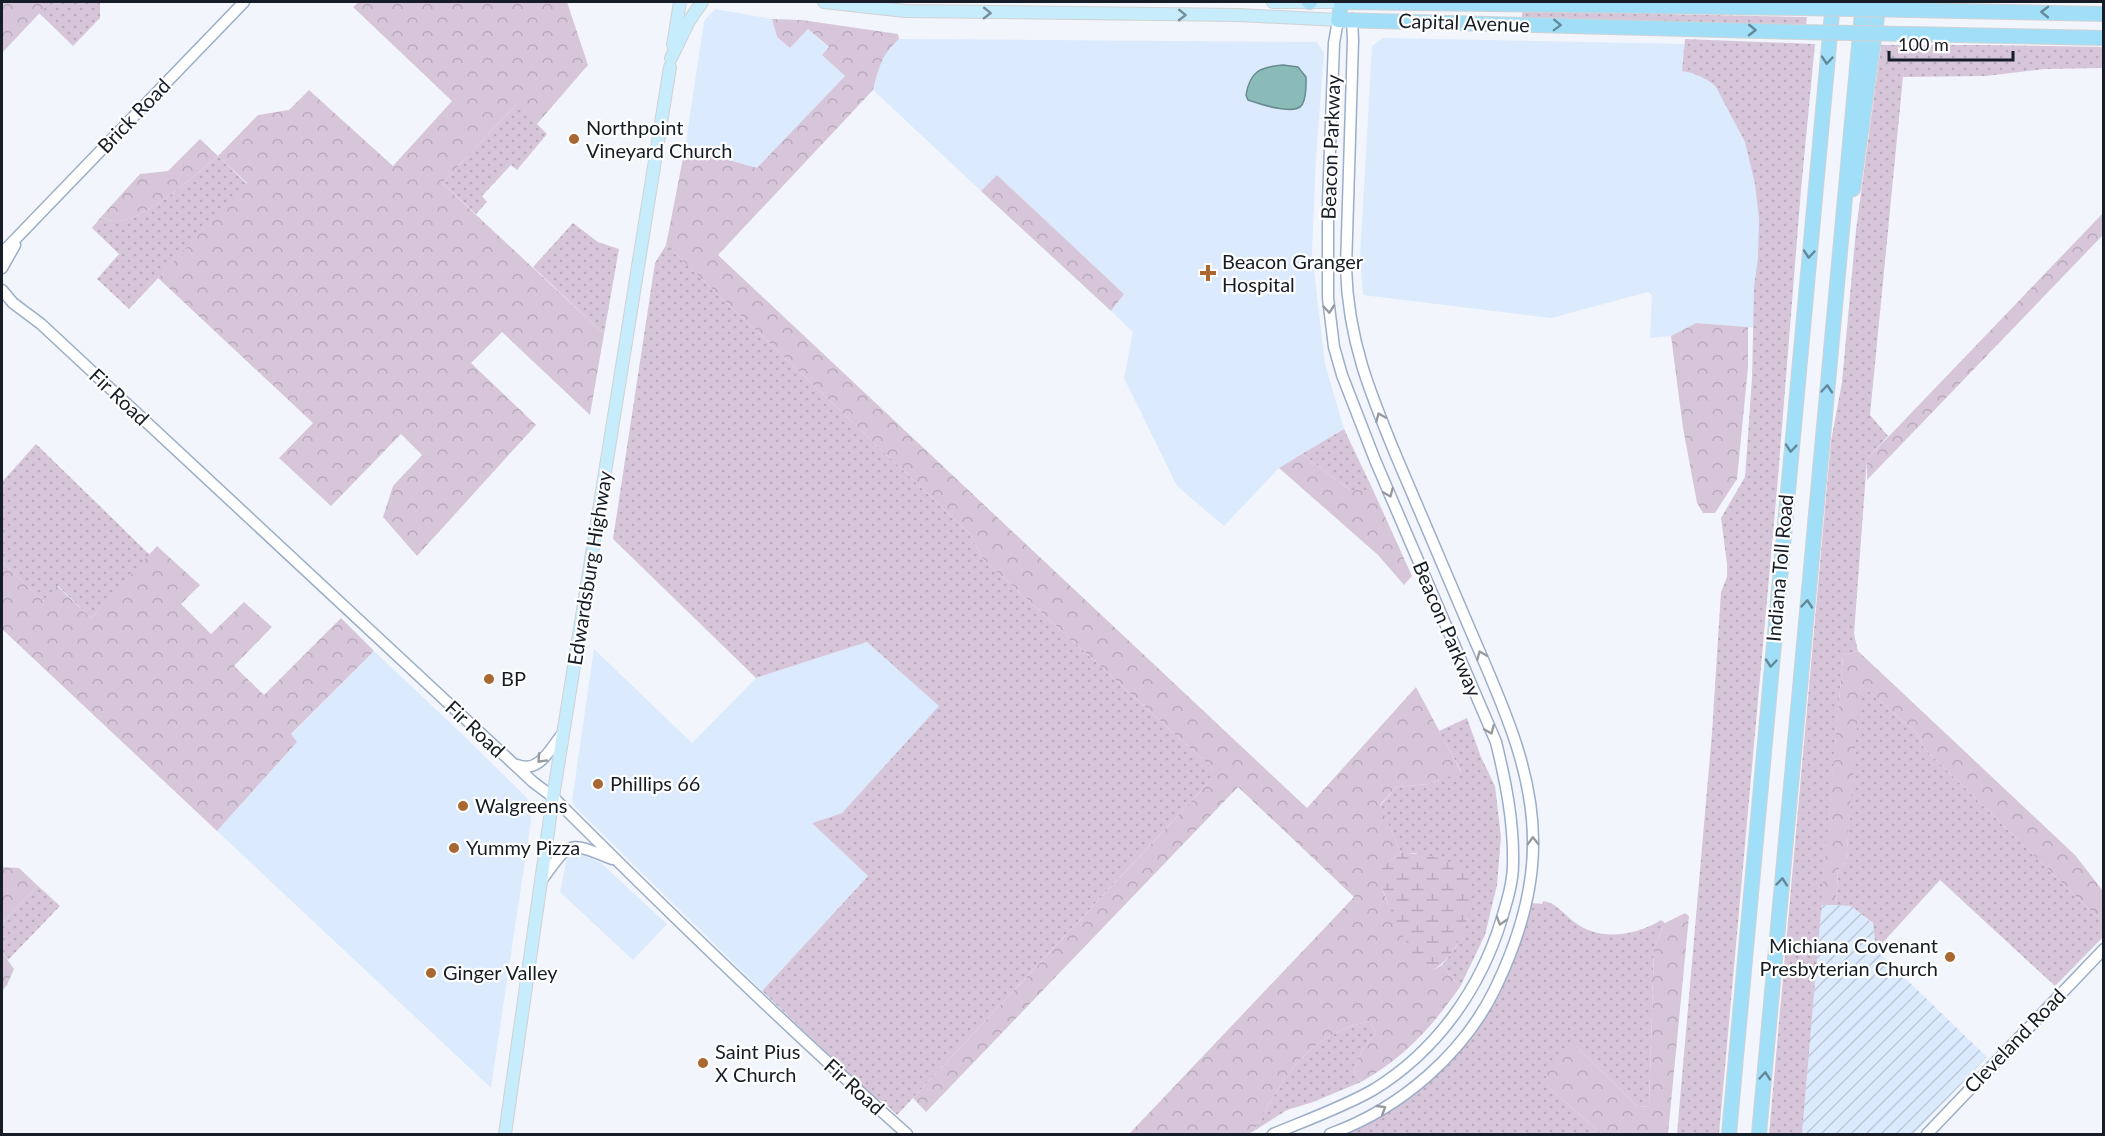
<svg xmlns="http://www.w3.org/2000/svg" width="2105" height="1136" font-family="Lato,sans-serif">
<defs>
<pattern id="industrial-furrows" width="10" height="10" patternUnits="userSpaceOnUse" patternTransform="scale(1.5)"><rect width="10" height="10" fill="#dceafe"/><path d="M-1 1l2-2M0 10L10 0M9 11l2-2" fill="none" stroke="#bcc8da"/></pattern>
<pattern id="grass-dots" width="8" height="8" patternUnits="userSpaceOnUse" patternTransform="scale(1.5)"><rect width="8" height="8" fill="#d7c6da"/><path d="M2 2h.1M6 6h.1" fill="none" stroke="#b8aabb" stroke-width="1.8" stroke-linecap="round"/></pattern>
<pattern id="forest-crowns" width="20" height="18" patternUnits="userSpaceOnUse" patternTransform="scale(1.5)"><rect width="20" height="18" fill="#d7c6da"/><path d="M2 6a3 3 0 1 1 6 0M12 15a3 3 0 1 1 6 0" fill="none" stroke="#b8aabb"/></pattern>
<pattern id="wetland-marsh" width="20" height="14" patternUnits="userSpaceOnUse" patternTransform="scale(1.5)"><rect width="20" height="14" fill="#d7c6da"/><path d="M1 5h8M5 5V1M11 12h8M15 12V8" fill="none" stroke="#b8aabb"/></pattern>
</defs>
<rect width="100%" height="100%" fill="#f2f6fc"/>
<g fill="#dceafe">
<path d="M715,9L772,19L777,37L808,29L829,48L822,55L845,76L757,169L685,148L704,21Z"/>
<path d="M1383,38L1684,44L1723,77L1783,81L1759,328L1696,323L1671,336L1650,338L1652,295L1648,292L1551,318L1363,295L1360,258L1372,46Z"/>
<path d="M899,39L1317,42L1324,53L1316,159L1312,253L1325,364L1344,429L1279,468L1224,526L1177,486L1124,378L1133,332L1111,311L1124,294L997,175L981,191L873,90L880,64L888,49Z"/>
<path d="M867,642L940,706L842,813L812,823L868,876L762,991L575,807L572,800L594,649L692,743L756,678Z"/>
<path d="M374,651L462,734L526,797L530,803L531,821L491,1088L217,831L297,742L291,735Z"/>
<path d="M577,852L601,863L667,924L633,960L560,892L567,858Z"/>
</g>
<path fill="url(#industrial-furrows)" d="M1821,905H1851L1873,924L1876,950L1987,1057L1914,1134H1802Z"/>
<g fill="url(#grass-dots)">
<path d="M50,2H100V18L73,46L39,13Z"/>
<path d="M1522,11L1807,17L1806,25L1787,26L1522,18Z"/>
<path d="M1685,39L1815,44L1801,190L1777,489L1719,1134H1677L1712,733L1721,592L1727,577V564L1721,518L1745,477L1752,378L1754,288L1758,257L1759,219L1755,184L1745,142L1716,87C1709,79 1693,72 1682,71Z"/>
<path d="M1881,45H1985L2103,47V68L2045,69L1986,76L1903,77L1870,415L1888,436L1867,459L1854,634L1858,651L1843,655L1802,1134H1769L1831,441L1842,382L1856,230Z"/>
<path d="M517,104L547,134L517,170L511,165L482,196L487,202L476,214L442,183Z"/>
<path d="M218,156L247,184L129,309L97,279L119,254L92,228L101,217C105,219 110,221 115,221C142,224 196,174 218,156Z"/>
<path d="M573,223L598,242L619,249L604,334L533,267Z"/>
<path d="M666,245L970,534L983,559L1213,769V778L897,1115L882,1101L875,1099L762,991L868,876L812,823L842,813L939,706L867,642L756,678L613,539L655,263Z"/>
<path d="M1344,429L1373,490H1350L1302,454Z"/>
<path d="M36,444L150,555L91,618L58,586L43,601L2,562V482Z"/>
<path d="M1859,689H1866L1917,733L1924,748L2097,917L2103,911V937L2055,986L1940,880L1876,950L1873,923L1851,906L1836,905L1838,870L1846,862Z"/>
<path d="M1467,718L1481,757L1495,786L1501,837L1497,885L1485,935L1460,987L1442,965L1456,947L1467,919L1471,875L1415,853H1401L1380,806L1396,787L1429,784L1461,771L1439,731Z"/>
<path d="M38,886L60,906L8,960L2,952V923Z"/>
<path d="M1543,901C1556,903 1563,913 1573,921C1599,942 1635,936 1661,920L1665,923L1654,948L1649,1106L1638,1107L1576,1046L1548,1087L1602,1134H1344C1448,1087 1505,1013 1532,903L1542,904Z"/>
<path d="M1369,1021L1376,1033L1362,1050L1354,1072L1361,1082L1313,1102L1287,1110L1254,1131C1284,1077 1304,1037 1369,1021Z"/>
</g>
<g fill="url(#forest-crowns)">
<path d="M2,2H50L2,53Z"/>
<path d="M359,2H567L588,65L537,124L516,105L442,183L604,334L590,415L502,332L471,363L536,425L417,556L383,517L393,486L422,455L401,434L331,506L279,458L313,423L158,278L247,183L218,156C196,174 142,224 115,221C110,221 105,219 101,217L140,174L168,171L200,139L218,156L258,115L289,110L309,90L393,166L452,101L353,7Z"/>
<path d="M772,19L802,20L898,34L899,39C881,55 879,68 873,90L718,255L1307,808L1416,687L1461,772L1429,784L1396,787L1380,805L1401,853L1389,861L1379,873C1383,910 1413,941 1433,970L1442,965L1460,987C1431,1028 1405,1057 1361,1082L1354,1072L1362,1050L1376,1033L1369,1021C1304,1037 1284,1077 1254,1131L1248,1134H1129L1354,897L1238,787L926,1112L913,1098L1213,778V769L983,559L970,534L666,245L685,148L757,168L845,76L822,55L829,47L808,29L790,48L777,37Z"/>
<path d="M997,175L1124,294L1111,311L981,191Z"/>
<path d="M2103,213V235L1867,480V459Z"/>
<path d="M1696,323L1748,327V367L1737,479L1715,513H1703L1697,503L1683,428L1671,336Z"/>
<path d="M1302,454L1350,490H1373L1412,576L1404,585L1378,555L1279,468Z"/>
<path d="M157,546L200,585L181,604L211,634L244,602L272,627L234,666L264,695L341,618L374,651L291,734L297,742L217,831L3,630L2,631V562L43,601L57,586L91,618Z"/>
<path d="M1858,651L2075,855L2103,891V911L2097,917L1924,748L1917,733L1866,689H1860L1846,862L1838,870L1836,905H1821L1843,655Z"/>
<path d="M2,867L19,868L38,886L2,923Z"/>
<path d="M1685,913L1689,916L1668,1134H1602L1548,1087L1546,1075L1568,1047L1576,1046L1638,1107L1649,1106L1654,948L1665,923Z"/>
<path d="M2,952L14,969L7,985L2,991Z"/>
</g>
<path fill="url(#wetland-marsh)" d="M1401,853C1426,853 1452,859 1472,875C1469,889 1470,905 1467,918C1463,938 1451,959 1433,970C1406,957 1391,910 1380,883L1378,873L1389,861Z"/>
<path fill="#8abbb9" stroke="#678c8d" stroke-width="1.5" d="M1283,65L1298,67L1306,77C1306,85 1307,97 1302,105C1294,116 1260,104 1248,100L1246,95C1250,71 1260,67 1283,65Z"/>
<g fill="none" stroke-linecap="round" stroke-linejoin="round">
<g stroke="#9badc8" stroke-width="13">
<g id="secondary">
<path d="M2,253L244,2"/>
<path d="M2,268L15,245"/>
<path d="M2,290L13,303L41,324L533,782L553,797C668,912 785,1026 907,1134"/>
<path d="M517,765C539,774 550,749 563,733"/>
<path d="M541,881C570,842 566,840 612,859"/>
<path d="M1273,1134C1307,1120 1341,1108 1373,1090C1437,1051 1481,988 1502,918C1507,901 1513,882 1513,864C1514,823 1506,783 1496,742L1375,460L1342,375L1334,347L1328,298V202L1334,43L1338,20"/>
<path d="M1330,1134C1400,1109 1464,1054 1496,987C1518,941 1533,894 1533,844C1534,768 1498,695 1469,627C1445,570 1421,514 1397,458C1370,393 1348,340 1346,268L1353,40L1352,19"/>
<path d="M1927,1134L2104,949"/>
</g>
</g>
<g stroke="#d0d2d4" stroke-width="14">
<g id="primary">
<path d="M824,2L905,11L1238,15L1338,20"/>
<path d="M1273,2H1342"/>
<path d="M673,45L680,2"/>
<path d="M671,58L689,21L702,2"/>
<path d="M505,1134L553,797L670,67"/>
</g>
</g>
<g stroke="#d0d2d4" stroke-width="16">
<g id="highway">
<path d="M1309,2H1310"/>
<path d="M1342,2L1338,20L1799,32"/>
<path d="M1342,2L1799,8"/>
<path d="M1910,10L2104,14"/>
<path d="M1908,34L2104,38"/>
<path d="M1853,189L1879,2"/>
<path d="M1729,1134L1833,2"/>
<path d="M1759,1134L1863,2"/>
</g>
</g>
<use href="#secondary" stroke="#fff" stroke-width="10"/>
<use href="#primary" stroke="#c7ecfb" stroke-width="12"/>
<use href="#highway" stroke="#a1dff8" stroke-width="14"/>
<g stroke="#d0d2d4" stroke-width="16" stroke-linecap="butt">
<g id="highway-bridge">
<path d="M1799,8L1910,10"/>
<path d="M1799,32L1908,34"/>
</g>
</g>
<use href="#highway-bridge" stroke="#a1dff8" stroke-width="14"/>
</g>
<defs><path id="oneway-chevron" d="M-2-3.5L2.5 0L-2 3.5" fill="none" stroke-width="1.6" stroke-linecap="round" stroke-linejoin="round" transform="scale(1.5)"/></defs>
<g stroke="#62889a">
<use href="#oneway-chevron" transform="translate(2045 12) rotate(-179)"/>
<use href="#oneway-chevron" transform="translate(1557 25) rotate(2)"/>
<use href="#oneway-chevron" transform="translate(1752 30) rotate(1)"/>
<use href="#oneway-chevron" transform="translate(1827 60) rotate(95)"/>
<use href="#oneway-chevron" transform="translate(1809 254) rotate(95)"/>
<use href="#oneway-chevron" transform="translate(1827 389) rotate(-85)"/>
<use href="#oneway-chevron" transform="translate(1791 448) rotate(95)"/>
<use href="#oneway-chevron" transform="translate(1807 604) rotate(-85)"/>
<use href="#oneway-chevron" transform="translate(1771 663) rotate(95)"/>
<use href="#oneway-chevron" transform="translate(1782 882) rotate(-85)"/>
<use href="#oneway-chevron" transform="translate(1765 1076) rotate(-85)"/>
</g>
<g stroke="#778f9b">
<use href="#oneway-chevron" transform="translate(987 13) rotate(1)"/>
<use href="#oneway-chevron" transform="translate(1182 15) rotate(1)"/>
</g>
<g stroke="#96999d">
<use href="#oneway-chevron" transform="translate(1329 309) rotate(85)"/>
<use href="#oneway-chevron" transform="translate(1380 417) rotate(-113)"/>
<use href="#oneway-chevron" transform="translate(1389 493) rotate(67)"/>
<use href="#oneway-chevron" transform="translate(1481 655) rotate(-112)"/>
<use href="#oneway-chevron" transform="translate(1490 730) rotate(67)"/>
<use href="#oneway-chevron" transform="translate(541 759) rotate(133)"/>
<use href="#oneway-chevron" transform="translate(1533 841) rotate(-91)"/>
<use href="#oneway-chevron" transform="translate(1501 921) rotate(107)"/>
<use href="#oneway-chevron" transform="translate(1382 1109) rotate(-31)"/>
</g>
<g fill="#a96832" stroke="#fff" stroke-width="2">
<circle cx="574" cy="139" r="6"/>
<path d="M1205 264h6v6h6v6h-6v6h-6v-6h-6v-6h6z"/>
<circle cx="489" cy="679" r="6"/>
<circle cx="598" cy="784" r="6"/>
<circle cx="463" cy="806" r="6"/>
<circle cx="454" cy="848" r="6"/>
<circle cx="1950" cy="957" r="6"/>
<circle cx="431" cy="973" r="6"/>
<circle cx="703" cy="1063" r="6"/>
</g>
<g text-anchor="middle" stroke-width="4.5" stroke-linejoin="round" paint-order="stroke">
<g font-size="20" fill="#161d26" stroke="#fff">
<text transform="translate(1464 23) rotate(2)" y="7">Capital Avenue</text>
<text transform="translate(134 116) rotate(-46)" y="7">Brick Road</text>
<text transform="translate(1331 147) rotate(-88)" y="7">Beacon Parkway</text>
<text transform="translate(119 397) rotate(43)" y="7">Fir Road</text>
<text transform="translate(590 568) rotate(-81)" y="7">Edwardsburg Highway</text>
<text transform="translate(1780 568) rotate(-85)" y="7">Indiana Toll Road</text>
<text transform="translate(1447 629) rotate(67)" y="7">Beacon Parkway</text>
<text transform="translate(475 729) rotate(43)" y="7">Fir Road</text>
<text transform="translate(2015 1041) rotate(-46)" y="7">Cleveland Road</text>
<text transform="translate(854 1087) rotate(42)" y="7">Fir Road</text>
</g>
<g font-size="20" fill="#161d26" stroke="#fff" text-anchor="start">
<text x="586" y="135">Northpoint<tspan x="586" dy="23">Vineyard Church</tspan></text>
<text x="1222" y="269">Beacon Granger<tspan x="1222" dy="23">Hospital</tspan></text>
<text x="501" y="686">BP</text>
<text x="610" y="791">Phillips 66</text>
<text x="475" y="813">Walgreens</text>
<text x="466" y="855">Yummy Pizza</text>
<text x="1938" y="953" text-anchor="end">Michiana Covenant<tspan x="1938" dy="23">Presbyterian Church</tspan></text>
<text x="443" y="980">Ginger Valley</text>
<text x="715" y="1059">Saint Pius<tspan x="715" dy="23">X Church</tspan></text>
</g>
</g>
<rect width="2105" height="1136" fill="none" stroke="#161d26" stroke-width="6"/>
<path d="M1889 51v9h124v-9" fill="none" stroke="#161d26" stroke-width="3"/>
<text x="1898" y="51" font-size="18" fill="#161d26" stroke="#ffffff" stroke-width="4.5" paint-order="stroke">100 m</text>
</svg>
